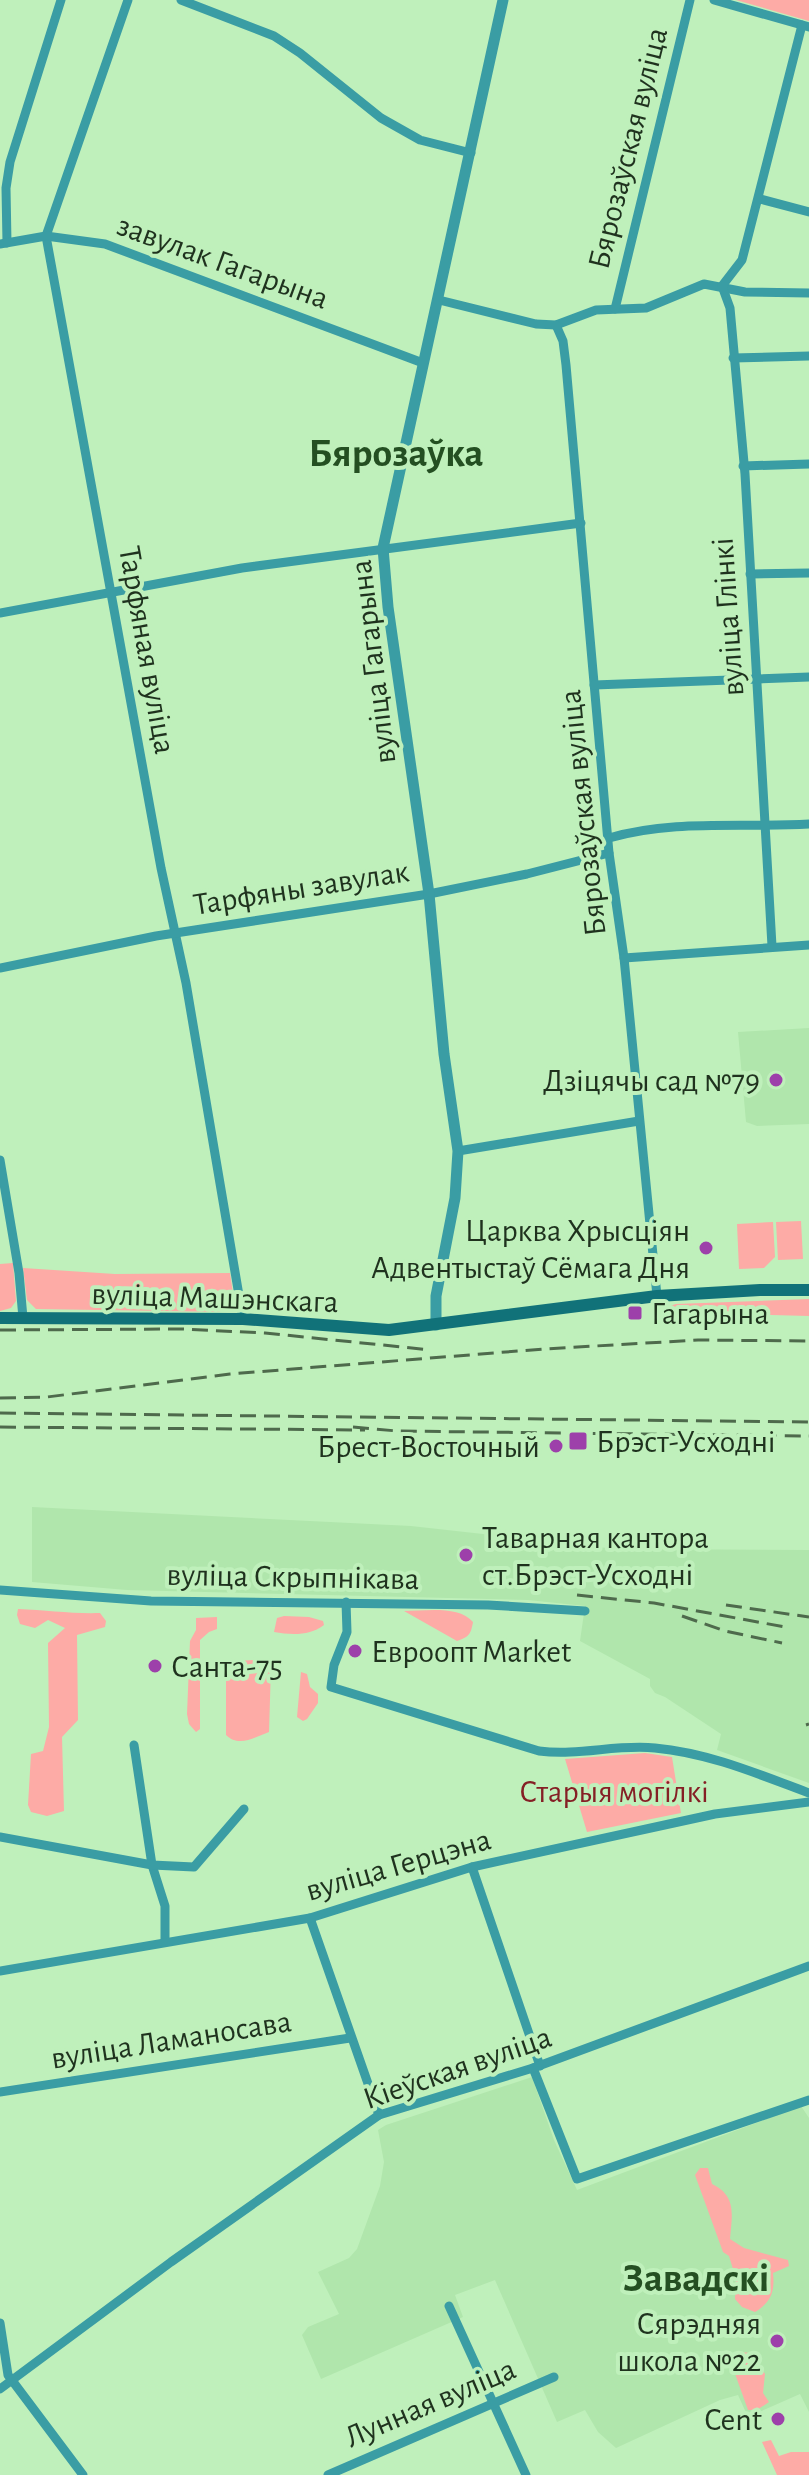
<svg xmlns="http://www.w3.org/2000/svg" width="809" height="2475" font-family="'Alegreya Sans',sans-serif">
<rect width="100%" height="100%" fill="#bff0bb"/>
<g fill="#b0e6ac">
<path d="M809,1028V1124L757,1126L746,1122L738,1032Z"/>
<path d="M32,1507L411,1526L616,1549L809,1550V1783L717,1750L721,1734L665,1697L655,1693L650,1686V1679L580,1641L585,1606L528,1600L127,1590L32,1582Z"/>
<path d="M532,2077L554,2140L577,2190L801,2106L809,2118V2412L800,2394L748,2417L738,2395L720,2400L616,2448L598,2432L585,2410L557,2422L495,2280L455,2295L463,2317L321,2379L302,2335L308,2327L339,2314L318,2272L349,2258L357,2249L380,2186L384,2162L378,2130L386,2125Z"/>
</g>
<g fill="#fdaba6">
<path d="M736,0H809V21Z"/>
<path d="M801,1221L803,1259L778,1260L776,1222Z"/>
<path d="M773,1222L775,1257L764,1268L739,1269L737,1224Z"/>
<path d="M13,1263L16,1301L11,1308L0,1311V1264Z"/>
<path d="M23,1268L115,1274L230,1273L235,1307L228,1312L36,1309L27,1300Z"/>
<path d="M809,1299V1316L651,1312L676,1304Z"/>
<path d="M18,1609C46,1610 73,1614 100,1613L106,1621L105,1627L77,1635L78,1720L62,1737L64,1811L47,1816L31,1812L28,1805L31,1754L43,1751L49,1727L48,1643L65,1628L48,1620L35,1628L20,1624L17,1615Z"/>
<path d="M404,1611C424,1611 459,1605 473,1622C471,1634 469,1637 457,1641Z"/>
<path d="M284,1616L309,1617L323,1621L324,1625C310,1636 291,1635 274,1632L277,1618Z"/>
<path d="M217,1617V1629L209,1632L200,1640V1729L196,1732L189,1724L187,1714L190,1641L196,1630V1618Z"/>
<path d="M254,1660L271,1666L269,1732C255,1737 239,1748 226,1735V1675L236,1661Z"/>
<path d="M301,1672L307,1674L310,1687L318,1694V1703L307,1719L303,1721L297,1717Z"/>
<path d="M645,1753L672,1757L681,1813L587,1832L565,1759Z"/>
<path d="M700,2168H708L712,2184C737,2196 732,2215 730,2239L744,2248L788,2260L789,2266L773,2273C775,2292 771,2302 755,2312L742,2307L735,2299L736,2279L729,2256L723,2252L695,2175Z"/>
<path d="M738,2352L753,2353L765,2374L763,2393L769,2402L757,2410H748L729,2357Z"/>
<path d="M771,2440L779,2456L791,2452H809V2475H777L762,2442Z"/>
</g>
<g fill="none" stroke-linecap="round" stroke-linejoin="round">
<g stroke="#3a9da4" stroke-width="9">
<path d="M128,0L46,236L161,868L186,983L243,1319"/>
<path d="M181,0L274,36L300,53L381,118L420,140L471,153"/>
<path d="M714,0L809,27"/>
<path d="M760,199L809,212"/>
<path d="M7,243L6,188L10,162L61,0"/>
<path d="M0,244L46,236L105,244L423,363"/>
<path d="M439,300L536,324L556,325L596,310L646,308L704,284L745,292L809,293"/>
<path d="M615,309L690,0"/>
<path d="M556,325L563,341L566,365L609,853L624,958L657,1296"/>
<path d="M733,358L809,356"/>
<path d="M743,466L809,464"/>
<path d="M750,574L809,573"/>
<path d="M0,613L242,568L581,523"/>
<path d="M594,685L809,677"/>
<path d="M609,838C673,819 743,828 809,824"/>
<path d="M772,946L745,474L730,308L722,286L742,260L802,25"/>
<path d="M624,958L809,945"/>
<path d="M0,968L156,936L429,894L527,874L609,853"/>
<path d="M458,1151L639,1121"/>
<path d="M0,1160L19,1273L23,1318"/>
<path d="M0,1590L151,1601L488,1605L585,1611"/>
<path d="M346,1602L347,1632L334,1665L331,1687L539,1751C580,1756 616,1744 655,1748C709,1753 758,1774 809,1793"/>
<path d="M134,1745L152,1865L165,1906V1941"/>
<path d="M0,1837L152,1865L194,1867L244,1809"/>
<path d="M472,1867L540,2066"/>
<path d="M310,1918L379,2115"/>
<path d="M0,1971L310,1918L472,1867L715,1814L809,1802"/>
<path d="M533,2068L577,2179L809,2100"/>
<path d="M0,2092L350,2038"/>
<path d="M449,2306L526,2475"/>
<path d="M0,2323L8,2375L83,2475"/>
<path d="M0,2389L171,2262L379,2115L533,2068L809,1966"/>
<path d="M328,2475L554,2377"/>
</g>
<path stroke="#3a9da4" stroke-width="11" d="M436,1325V1296L455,1198L458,1151L444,1054L429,894L388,607L383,548L503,0"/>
<path stroke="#117279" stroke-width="12" d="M0,1318L243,1319L389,1330L657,1296L760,1290H809"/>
<g stroke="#4e6a4c" stroke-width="3" stroke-dasharray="16 8" stroke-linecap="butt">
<path d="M0,1330L182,1329L265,1333L431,1350"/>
<path d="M0,1398L47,1397L230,1374L544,1349L698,1340L809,1341"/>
<path d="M0,1413L809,1422"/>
<path d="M0,1427L365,1430"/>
<path d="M353,1427L397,1431L809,1436"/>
<path d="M577,1595L654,1603L785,1627"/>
<path d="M726,1605L809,1617"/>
<path d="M682,1616L725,1631L782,1643"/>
<path d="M806,1725L809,1724"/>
</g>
</g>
<g fill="#9d40aa" stroke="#bff0bb" stroke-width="3">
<circle cx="776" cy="1080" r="8"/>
<circle cx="706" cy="1248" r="8"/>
<rect x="627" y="1305" width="16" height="16" rx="4"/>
<rect x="568" y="1431" width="20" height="20" rx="4"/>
<circle cx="556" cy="1446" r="8"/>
<circle cx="466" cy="1555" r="8"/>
<circle cx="355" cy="1651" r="8"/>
<circle cx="155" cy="1666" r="8"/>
<circle cx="777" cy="2341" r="8"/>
<circle cx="778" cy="2419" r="8"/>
</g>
<g text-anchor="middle" stroke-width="8" stroke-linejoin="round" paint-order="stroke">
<g font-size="32" fill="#1f321e" stroke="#bff0bb">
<text transform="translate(627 148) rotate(-76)" y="11">Бярозаўская вуліца</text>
<text transform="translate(223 261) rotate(20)" y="11">завулак Гагарына</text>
<text transform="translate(727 617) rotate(-94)" y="11">вуліца Глінкі</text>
<text transform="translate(148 650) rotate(80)" y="11">Тарфяная вуліца</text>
<text transform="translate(372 662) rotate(-97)" y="11">вуліца Гагарына</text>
<text transform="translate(582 813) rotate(-96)" y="11">Бярозаўская вуліца</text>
<text transform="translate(301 887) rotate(-9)" y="11">Тарфяны завулак</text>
<text transform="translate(215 1297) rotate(2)" y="11">вуліца Машэнскага</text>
<text transform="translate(293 1576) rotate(1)" y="11">вуліца Скрыпнікава</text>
<text transform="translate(398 1864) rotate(-16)" y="11">вуліца Герцэна</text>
<text transform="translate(171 2039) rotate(-9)" y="11">вуліца Ламаносава</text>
<text transform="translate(457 2067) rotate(-19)" y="11">Кіеўская вуліца</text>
<text transform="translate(430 2402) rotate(-23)" y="11">Лунная вуліца</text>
</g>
<g font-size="32" fill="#1f321e" stroke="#bff0bb" text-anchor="end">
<text x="760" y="1091">Дзіцячы сад №79</text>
<text x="690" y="1241">Царква Хрысціян<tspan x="690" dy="37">Адвентыстаў Сёмага Дня</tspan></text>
<text x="651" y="1324" text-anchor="start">Гагарына</text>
<text x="596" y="1452" text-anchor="start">Брэст-Усходні</text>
<text x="540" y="1457">Брест-Восточный</text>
<text x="482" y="1548" text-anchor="start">Таварная кантора<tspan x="482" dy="37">ст.Брэст-Усходні</tspan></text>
<text x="371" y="1662" text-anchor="start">Евроопт Market</text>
<text x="171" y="1677" text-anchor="start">Санта-75</text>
<text x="761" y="2334">Сярэдняя<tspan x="761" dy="37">школа №22</tspan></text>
<text x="762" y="2430">Cent</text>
</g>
<g font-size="32" fill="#851f25" stroke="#bff0bb">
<text x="614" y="1802">Старыя могілкі</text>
</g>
<g font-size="40" font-weight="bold" fill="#244f22" stroke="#bff0bb">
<text x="396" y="466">Бярозаўка</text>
<text x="696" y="2291">Завадскі</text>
</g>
</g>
</svg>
